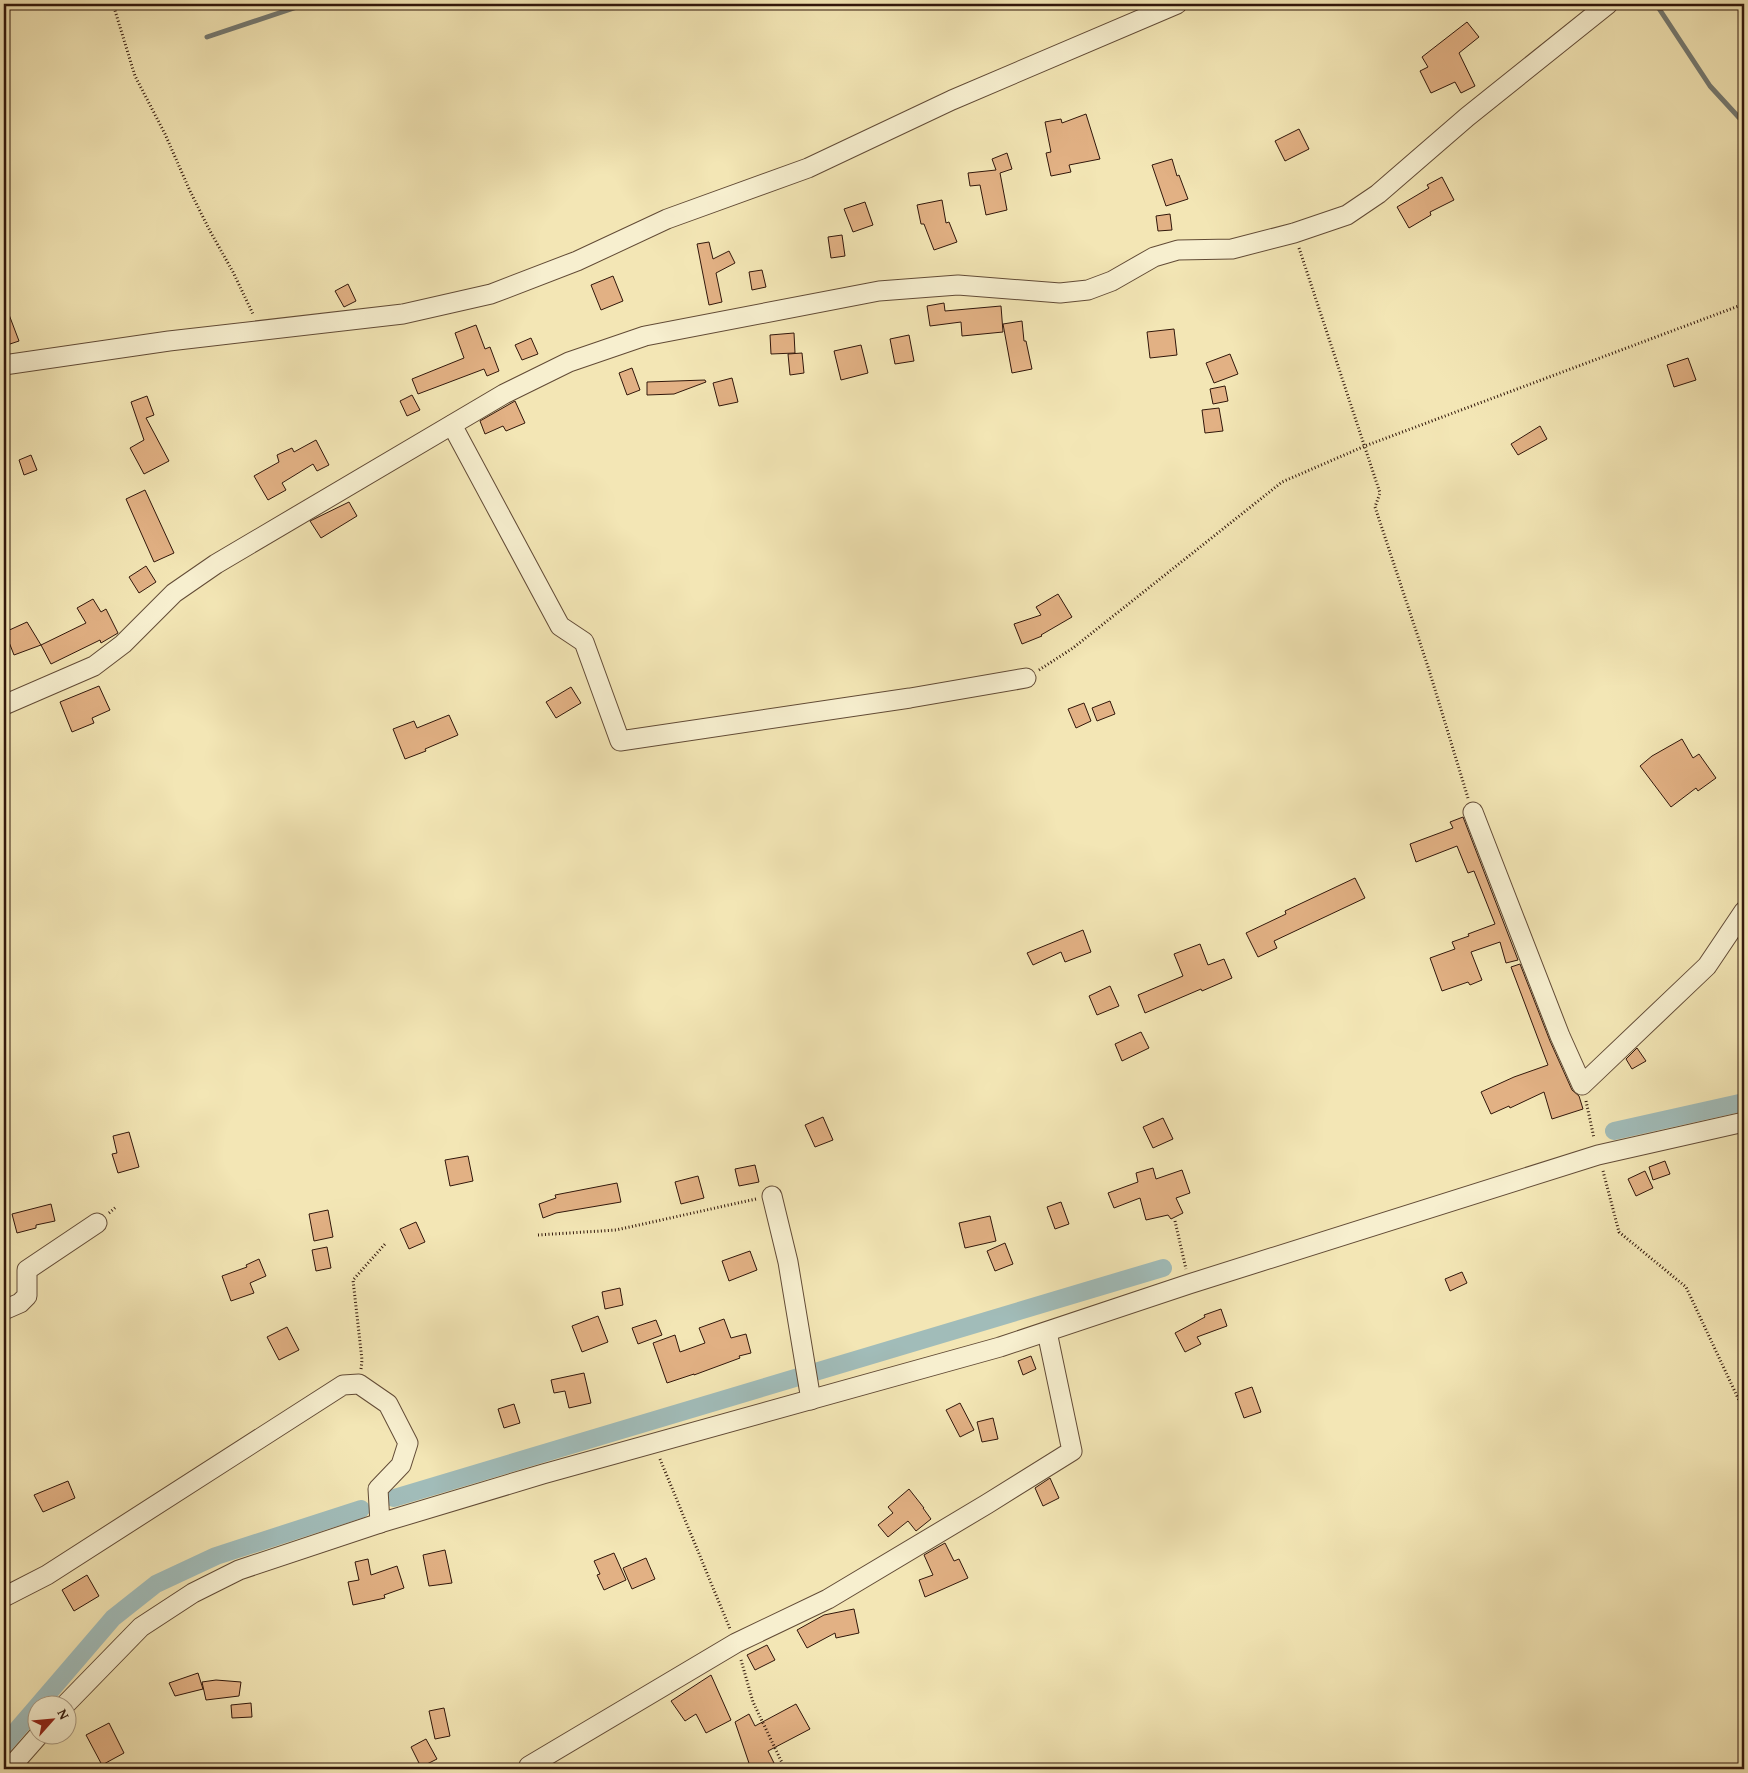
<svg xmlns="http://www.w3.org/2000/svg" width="1748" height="1773" font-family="'Gentium Book Plus',serif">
<rect width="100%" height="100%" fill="#f3e6b5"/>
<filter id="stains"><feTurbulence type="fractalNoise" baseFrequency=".004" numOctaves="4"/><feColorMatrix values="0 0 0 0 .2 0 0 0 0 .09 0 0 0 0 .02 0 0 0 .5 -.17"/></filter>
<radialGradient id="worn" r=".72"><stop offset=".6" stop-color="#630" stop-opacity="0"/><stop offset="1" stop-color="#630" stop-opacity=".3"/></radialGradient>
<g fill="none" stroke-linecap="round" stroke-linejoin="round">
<g stroke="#747a73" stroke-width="5">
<path d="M1656,4L1710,86L1744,123"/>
<path d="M207,37L306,4"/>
</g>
<g stroke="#a1bcb9" stroke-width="18">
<path d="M1614,1131L1744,1102"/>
<path d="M394,1498L1163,1268"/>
<path d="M4,1745L113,1618L156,1584L216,1556L361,1509"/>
</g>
</g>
<g fill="#e2b184" stroke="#31170b">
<path d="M1467,22L1479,37L1459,53L1475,86L1461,93L1455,82L1431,93L1420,71L1428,67L1422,57Z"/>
<path d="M1086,114L1100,159L1069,165L1071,172L1051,176L1046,153L1051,152L1045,122L1061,119L1062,123Z"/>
<path d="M1299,129L1309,149L1285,161L1275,141Z"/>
<path d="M1007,153L1012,169L1000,173L1007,210L986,215L980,185L970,186L968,173L996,170L992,159Z"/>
<path d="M1172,159L1177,176L1179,175L1188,199L1166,206L1152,165Z"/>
<path d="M1442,177L1454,200L1430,212L1431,215L1409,228L1397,207L1429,188L1427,185Z"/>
<path d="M942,200L946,223L949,222L957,242L934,250L924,224H921L917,205Z"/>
<path d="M865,202L873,225L853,232L844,209Z"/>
<path d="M1170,214L1172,230L1158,231L1156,216Z"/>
<path d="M842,235L845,256L831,258L828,237Z"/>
<path d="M709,242L713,259L729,251L735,263L716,273L722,302L709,305L697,244Z"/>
<path d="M762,270L766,287L752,290L749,272Z"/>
<path d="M613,276L623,301L601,310L591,285Z"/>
<path d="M348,284L356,301L344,307L335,291Z"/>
<path d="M944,303L945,311L1001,306L1003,332L962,336L961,322L930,326L927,306Z"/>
<path d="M4,304H5L19,341L4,346Z"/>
<path d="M1022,321L1024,341H1026L1032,369L1012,373L1003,324Z"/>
<path d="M476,325L485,349L490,347L499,371L487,376L484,369L418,394L412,379L464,358L455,333Z"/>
<path d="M1174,329L1177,355L1150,358L1147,332Z"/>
<path d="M794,333L795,353L771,354L770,335Z"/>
<path d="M909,335L914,361L895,364L890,339Z"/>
<path d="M531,338L538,354L522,360L515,345Z"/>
<path d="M861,345L868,373L841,380L834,351Z"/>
<path d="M802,353L804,373L790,375L788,354Z"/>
<path d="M1230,354L1238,374L1214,383L1206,363Z"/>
<path d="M1688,358L1696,380L1674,387L1667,365Z"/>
<path d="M632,368L640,390L627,395L619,373Z"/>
<path d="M732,378L738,402L719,406L713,383Z"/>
<path d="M705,380L706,382L674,394L647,395V382Z"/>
<path d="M1225,386L1228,401L1213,404L1210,389Z"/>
<path d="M412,395L420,410L407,416L400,401Z"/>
<path d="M147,396L154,415L146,418L169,461L144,474L130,448L144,440L131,402Z"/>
<path d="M515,401L525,423L506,431L503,426L485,434L480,421Z"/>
<path d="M1219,408L1223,431L1205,433L1202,410Z"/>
<path d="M1540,426L1547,439L1518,455L1511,444Z"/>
<path d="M316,440L329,465L317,471L313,464L282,483L286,490L268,500L254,476L279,462L277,455L292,448L294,452Z"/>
<path d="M31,455L37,470L24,475L19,460Z"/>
<path d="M145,490L174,553L154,562L126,499Z"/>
<path d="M349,502L357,516L321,538L310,521Z"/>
<path d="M146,566L156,582L139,593L129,577Z"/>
<path d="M1058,594L1072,617L1041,635L1042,636L1022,644L1014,624L1041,615L1036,607Z"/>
<path d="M93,599L101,612L106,609L118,633L101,643L100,640L51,664L41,645L86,623L77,608Z"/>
<path d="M27,622L41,645L14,655L5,632Z"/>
<path d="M99,686L110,710L92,718L94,723L72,732L60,702Z"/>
<path d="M571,687L581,703L556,718L546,702Z"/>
<path d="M1110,701L1115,714L1097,721L1092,708Z"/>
<path d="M1084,703L1091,721L1076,728L1068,709Z"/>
<path d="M449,715L458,735L425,749L426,751L405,759L393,729L414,721L417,728Z"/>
<path d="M1682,739L1693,758L1699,754L1716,778L1698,791L1696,788L1671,807L1640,766L1652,756Z"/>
<path d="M1463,817L1518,960L1506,963L1500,942L1471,952L1482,980L1470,985L1468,982L1442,991L1430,958L1455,949L1452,942L1469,936L1468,934L1495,924L1474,871L1468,873L1457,846L1416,862L1410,844L1453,828L1450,822Z"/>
<path d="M1355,878L1365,898L1274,941L1277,948L1258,957L1246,933L1286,914L1285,911Z"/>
<path d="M1083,930L1091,952L1065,962L1061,952L1033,965L1027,953Z"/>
<path d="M1200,944L1208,965L1224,959L1232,978L1202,991L1201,989L1145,1013L1138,995L1183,976L1174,954Z"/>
<path d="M1520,964L1550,1041L1572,1090L1579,1096L1583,1109L1552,1119L1544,1092L1510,1108L1509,1106L1491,1114L1481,1092L1514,1077L1548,1065L1511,967Z"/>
<path d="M1110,986L1119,1006L1097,1015L1089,996Z"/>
<path d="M1141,1032L1149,1048L1122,1061L1115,1044Z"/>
<path d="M1637,1048L1646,1061L1632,1069L1626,1059Z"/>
<path d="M823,1117L833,1140L815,1147L805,1125Z"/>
<path d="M1163,1118L1173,1139L1153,1148L1143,1127Z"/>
<path d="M129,1132L139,1167L118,1173L112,1154L117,1153L113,1136Z"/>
<path d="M468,1156L473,1181L450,1186L445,1160Z"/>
<path d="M1665,1161L1670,1174L1653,1180L1649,1167Z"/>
<path d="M755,1165L759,1182L739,1186L735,1169Z"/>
<path d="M1153,1168L1156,1179L1182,1170L1190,1193L1176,1198L1183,1213L1171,1219L1168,1215L1146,1220L1140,1198L1114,1208L1108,1193L1138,1182L1136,1173Z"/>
<path d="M1645,1171L1653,1188L1636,1196L1628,1179Z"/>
<path d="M698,1176L704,1198L681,1204L675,1182Z"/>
<path d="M617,1183L621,1202L556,1213L543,1218L539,1204L556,1198L555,1195Z"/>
<path d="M1061,1202L1069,1224L1055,1229L1047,1207Z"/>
<path d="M51,1204L55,1221L36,1225V1228L17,1233L12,1214Z"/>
<path d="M328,1210L333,1237L314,1241L309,1214Z"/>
<path d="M990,1216L996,1241L965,1248L959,1223Z"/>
<path d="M416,1222L425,1242L409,1249L400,1229Z"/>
<path d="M1005,1243L1013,1264L995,1271L987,1251Z"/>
<path d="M327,1247L331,1268L316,1271L312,1250Z"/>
<path d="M750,1251L757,1270L729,1281L722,1261Z"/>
<path d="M259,1259L266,1276L250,1283L254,1293L231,1301L222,1276L247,1267L246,1265Z"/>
<path d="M1462,1272L1467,1283L1450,1291L1445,1279Z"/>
<path d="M620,1288L623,1305L605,1309L602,1292Z"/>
<path d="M1221,1309L1227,1326L1197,1337L1201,1344L1185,1352L1175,1333L1205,1317L1204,1315Z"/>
<path d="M598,1316L608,1342L582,1352L572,1326Z"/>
<path d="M724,1319L731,1338L746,1334L751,1353L739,1356L740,1358L694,1375V1374L667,1383L653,1343L675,1335L680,1352L705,1343L699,1328Z"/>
<path d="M656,1320L662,1335L638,1344L632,1328Z"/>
<path d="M287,1327L299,1350L279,1360L267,1337Z"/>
<path d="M1031,1356L1036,1369L1023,1375L1018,1361Z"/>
<path d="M584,1373L591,1403L569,1408L565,1391L554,1393L551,1380Z"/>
<path d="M1252,1387L1261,1412L1244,1418L1235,1393Z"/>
<path d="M960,1403L974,1430L960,1437L946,1410Z"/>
<path d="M514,1404L520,1423L504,1428L498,1409Z"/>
<path d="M993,1418L998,1439L982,1442L977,1422Z"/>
<path d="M1050,1478L1059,1498L1043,1506L1035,1488Z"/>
<path d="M68,1481L75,1498L43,1512L34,1495Z"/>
<path d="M909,1489L924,1508H923L931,1519L916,1531L908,1521L888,1537L878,1525L893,1513L888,1507Z"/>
<path d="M945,1543L954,1561L959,1559L968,1578L925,1597L919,1580L933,1575L924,1555Z"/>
<path d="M445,1550L452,1583L429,1586L423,1555Z"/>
<path d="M614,1553L626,1580L604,1590L597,1575L600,1574L594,1561Z"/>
<path d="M646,1558L655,1579L632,1589L623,1568Z"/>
<path d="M368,1559L371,1575L397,1566L404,1588L384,1595L385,1598L353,1605L348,1582L359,1580L355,1562Z"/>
<path d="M87,1575L99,1596L74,1611L62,1590Z"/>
<path d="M854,1609L859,1633L836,1638L835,1633L807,1648L797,1630L824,1615Z"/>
<path d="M767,1645L775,1660L755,1670L747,1655Z"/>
<path d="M198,1673L203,1689L175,1696L169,1683Z"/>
<path d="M711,1675L731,1720L706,1733L696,1714L685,1721L671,1701Z"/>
<path d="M216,1680L241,1682L239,1696L206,1700L202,1682Z"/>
<path d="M251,1703L252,1717L232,1718L231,1705Z"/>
<path d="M796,1704L810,1729L768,1751L777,1769H751L735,1722L749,1714L755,1726Z"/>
<path d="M444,1708L450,1736L435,1739L429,1711Z"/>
<path d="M109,1723L124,1753L102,1765L86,1735Z"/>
<path d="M426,1739L437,1759L421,1767L411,1747Z"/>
</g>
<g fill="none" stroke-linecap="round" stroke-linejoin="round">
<g stroke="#624b36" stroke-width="21">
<g id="minor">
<path d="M4,365L169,341L403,314L491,294L577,261L667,219L808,168L952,100L1177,4"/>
<path d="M452,425L560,626L584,642L620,741L910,698L1026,678"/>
<path d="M4,705L94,666L123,644L174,593L216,564L504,394L569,362L645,336L879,291L958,285L1060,293L1088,290L1112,281L1154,257L1178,250L1232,249L1294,233L1347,215L1378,194L1467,117L1608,4"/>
<path d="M1473,812L1560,1036L1582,1085L1707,966L1744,911"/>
<path d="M772,1196L788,1262L811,1400"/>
<path d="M4,1310L20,1303L27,1296V1270L97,1223"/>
<path d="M4,1597L47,1575L343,1385L359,1384L388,1404L408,1443L401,1465L378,1489L380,1523"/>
<path d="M64,1706L141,1627L193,1593L239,1570L380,1523L543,1474L1000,1347L1189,1284L1598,1155L1744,1122"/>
<path d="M9,1769L38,1736"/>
<path d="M529,1769V1766L736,1643L828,1599L987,1504L1072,1451L1047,1332"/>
</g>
</g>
<g stroke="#31170b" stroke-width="3" stroke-dasharray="1 2.5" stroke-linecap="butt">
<path d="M113,4L135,76L165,134L190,191L210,231L233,272L253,314"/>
<path d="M1299,248L1380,493L1375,507L1429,670L1468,798"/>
<path d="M1039,670L1073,648L1282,482L1365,446L1744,304"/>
<path d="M1586,1101L1594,1138"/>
<path d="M1603,1171L1619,1232L1686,1287L1744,1411"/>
<path d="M109,1213L116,1207"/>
<path d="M1175,1221L1186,1269"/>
<path d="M538,1235L616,1230L756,1199"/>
<path d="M361,1369L362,1360L353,1280L385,1244"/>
<path d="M660,1459L730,1629"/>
<path d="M741,1660L753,1702L785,1769"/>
</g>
<use href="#minor" stroke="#f7efcf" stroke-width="19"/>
</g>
<rect width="1748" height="1773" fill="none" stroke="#f3e6b5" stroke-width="20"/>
<rect x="5" y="5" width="1738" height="1763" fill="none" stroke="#31170b" stroke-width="2.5"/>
<rect x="10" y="10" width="1728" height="1753" fill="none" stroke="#31170b"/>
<g transform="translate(52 1720) rotate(63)"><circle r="24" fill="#f7efcf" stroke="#a89981"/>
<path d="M0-4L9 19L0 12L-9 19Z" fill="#8f2418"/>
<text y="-8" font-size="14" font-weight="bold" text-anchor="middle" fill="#31170b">N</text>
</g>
<rect width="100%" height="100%" filter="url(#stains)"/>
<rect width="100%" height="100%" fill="url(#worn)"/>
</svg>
